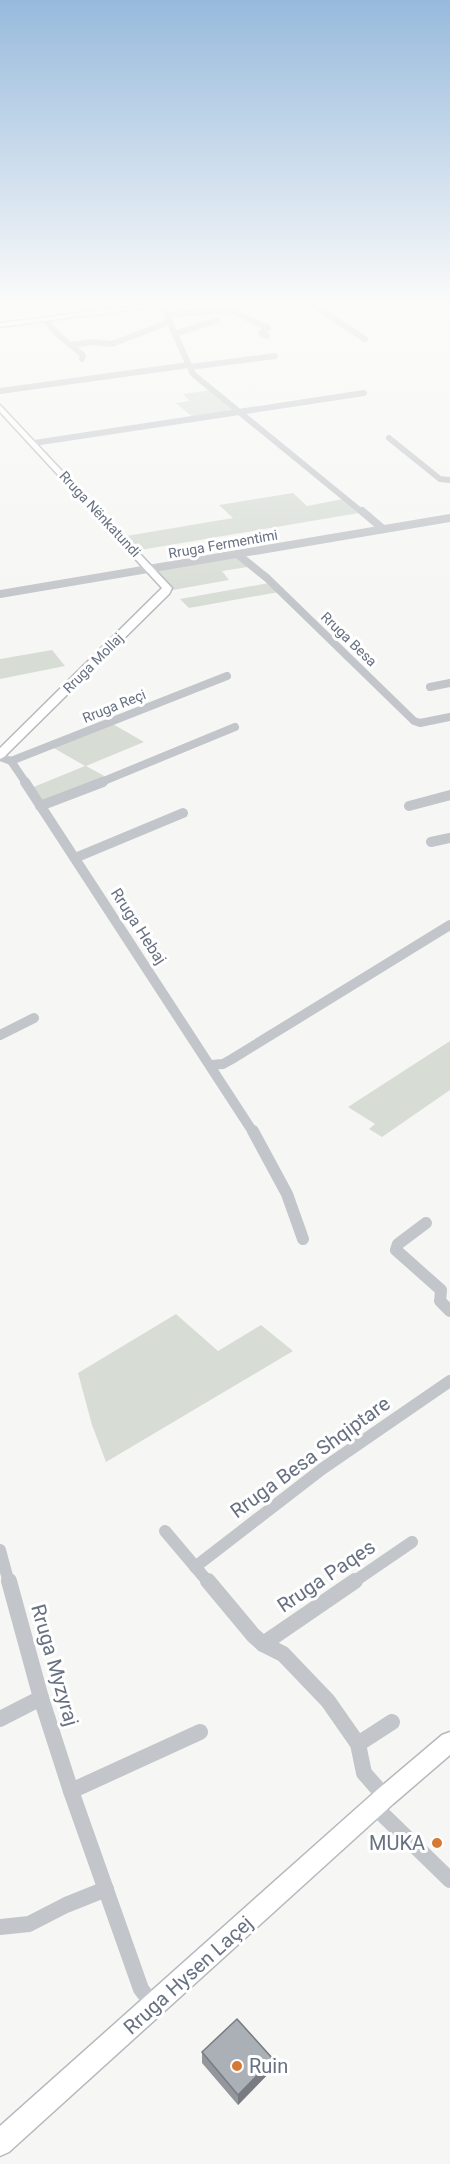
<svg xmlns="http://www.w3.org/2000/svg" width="450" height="2164" font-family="Roboto,sans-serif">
<rect width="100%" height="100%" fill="#f6f7f4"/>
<g fill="#d7ddd5">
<path d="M212,390L237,412L194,418L176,403L190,401L183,394Z"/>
<path d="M293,493L307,506L343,499L359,513L140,550L126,536L233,518L219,505Z"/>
<path d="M235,557L248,567L222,571L229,580L173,590L157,571Z"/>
<path d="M269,583L279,592L189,608L180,599Z"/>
<path d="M52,650L65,666L0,679V659Z"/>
<path d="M111,723L144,742L86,766L108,778L41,802L31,788L85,766L52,747Z"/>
<path d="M450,1041V1090L382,1137L369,1129L375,1124L348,1107Z"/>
<path d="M176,1314L218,1351L261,1325L293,1351L106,1462L92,1425L78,1373Z"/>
</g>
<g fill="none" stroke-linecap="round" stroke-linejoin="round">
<g stroke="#b5b8bd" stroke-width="3">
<g id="secondary">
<path d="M159,303H180L0,327V323Z"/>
<path d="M0,405L172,588L169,594L4,757L0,759V748L162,588L0,412Z"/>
<path d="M450,1732V1755L393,1804L9,2152L0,2156V2126L377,1790L442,1735Z"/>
</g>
</g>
<g stroke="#c2c5c9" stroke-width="6">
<path d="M161,303L193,374L363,513"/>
<path d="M310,303L365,339"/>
<path d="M166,315L229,310L268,328L261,333L267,336"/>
<path d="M45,319L57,334L83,355L82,359"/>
<path d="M175,334L217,320"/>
<path d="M71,345L94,342L112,344L169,322"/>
<path d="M190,367L275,356"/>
<path d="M0,391L189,365"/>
<path d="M389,438L440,479L450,480"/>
<path d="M34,443L364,393"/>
</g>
<g stroke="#c2c5c9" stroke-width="8">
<path d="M362,511L383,529"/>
<path d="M237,554L267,578L414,721L420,723L450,717"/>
<path d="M0,594L450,518"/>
<path d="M430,687L450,683"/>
<path d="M0,757L11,761L26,783"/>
<path d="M11,761L227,676"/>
<path d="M99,783L235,727"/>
</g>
<g stroke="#c2c5c9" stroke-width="10">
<path d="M25,782L253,1132"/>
<path d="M40,806L103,782"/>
<path d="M409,806L450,795"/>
<path d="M431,842L450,838"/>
<path d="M75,858L183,813"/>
<path d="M0,1035L34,1018"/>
<path d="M211,1065L223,1064L232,1059L450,925"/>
</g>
<g stroke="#c2c5c9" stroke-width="12">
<path d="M253,1131L287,1194L303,1239"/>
<path d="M426,1223L398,1244L396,1250L441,1290L440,1301L450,1311"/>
<path d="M165,1531L209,1583"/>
<path d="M0,1550L9,1583"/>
<path d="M195,1567L322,1469L450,1381"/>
<path d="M352,1583L412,1542"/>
</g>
<g stroke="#c2c5c9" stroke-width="16">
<path d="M9,1581L41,1698L71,1791L141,1989L154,2006"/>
<path d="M208,1581L253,1635L263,1644L283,1654L328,1701L358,1744L364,1773L385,1797"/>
<path d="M263,1644L355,1581"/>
<path d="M0,1719L41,1698"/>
<path d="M358,1744L392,1722"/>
<path d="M71,1791L200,1732"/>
<path d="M374,1806L450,1880"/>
<path d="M0,1927L29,1924L66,1905L106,1889"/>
</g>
<use href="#secondary" fill="#fff" fill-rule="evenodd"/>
</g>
<path fill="#93979d" d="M202,2052L273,2069L238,2105L202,2063Z"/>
<path fill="#787b80" d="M273,2059V2069L238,2105V2095Z"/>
<path fill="#abb0b7" stroke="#787b80" stroke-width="1.5" d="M237,2019L273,2059L238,2095L202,2052Z"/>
<linearGradient id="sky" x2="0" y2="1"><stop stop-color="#97badc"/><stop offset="0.5" stop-color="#fbfbfa"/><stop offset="1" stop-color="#fbfbfa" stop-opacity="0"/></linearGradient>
<rect width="450" height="606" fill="url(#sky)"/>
<g fill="#d57935" stroke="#fff" stroke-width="2">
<circle cx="437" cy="1843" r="6"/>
<circle cx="237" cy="2066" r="6"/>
</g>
<g text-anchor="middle" stroke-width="6" stroke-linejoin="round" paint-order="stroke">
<g font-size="14" fill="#687182" stroke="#fff">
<text transform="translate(100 514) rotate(47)" y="5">Rruga Nënkatundi</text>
<text transform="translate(223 544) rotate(-10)" y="5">Rruga Fermentimi</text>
<text transform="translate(349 639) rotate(44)" y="5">Rruga Besa</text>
<text transform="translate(93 663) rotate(-45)" y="5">Rruga Mollaj</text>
<text transform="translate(114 706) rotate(-22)" y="5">Rruga Reçi</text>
</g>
<g font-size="16" fill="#687182" stroke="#fff">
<text transform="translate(139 926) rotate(57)" y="6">Rruga Hebaj</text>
</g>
<g font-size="20" fill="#687182" stroke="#fff">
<text transform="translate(310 1457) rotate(-36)" y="7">Rruga Besa Shqiptare</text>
<text transform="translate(326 1576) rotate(-34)" y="7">Rruga Paqes</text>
<text transform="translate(55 1665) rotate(74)" y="7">Rruga Myzyraj</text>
<text transform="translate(188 1975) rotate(-42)" y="7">Rruga Hysen Laçej</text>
</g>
<g font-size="20" fill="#687182" stroke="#fff" text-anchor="end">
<text x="425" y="1850">MUKA</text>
<text x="249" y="2073" text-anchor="start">Ruin</text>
</g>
</g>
</svg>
